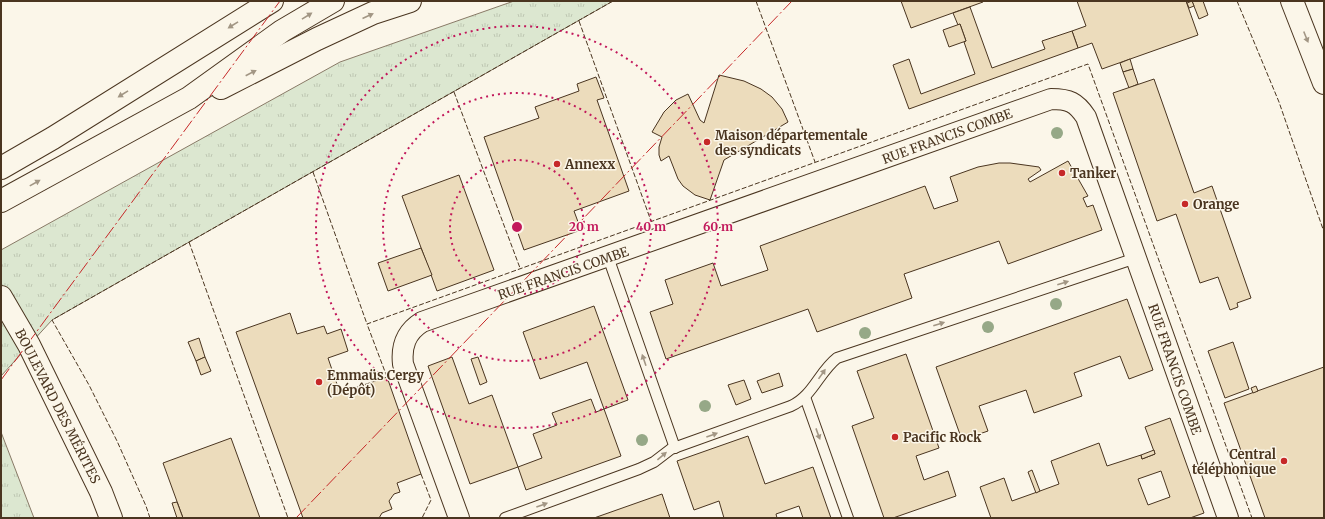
<svg xmlns="http://www.w3.org/2000/svg" width="1325" height="519" font-family="Merriweather,serif">
<defs>
<pattern id="grass-tufts" width="24" height="20" patternUnits="userSpaceOnUse"><rect width="24" height="20" fill="#dce7d0"/><path d="M3 7l-1-3M5 7V3M7 7l1-3M15 17l-1-3M17 17v-4M19 17l1-3" fill="none" stroke="#bec7b2"/></pattern>
</defs>
<rect width="100%" height="100%" fill="#fbf6e9"/>
<g fill="url(#grass-tufts)" stroke="#887966">
<path d="M514,1H613L52,320L1,376V250L340,62Z"/>
<path d="M1,432L34,518H1Z"/>
</g>
<g fill="#ecdcbc" stroke="#4a3520" fill-rule="evenodd">
<path d="M901,1H983V2L911,28Z"/>
<path d="M1077,1H1186L1198,35L1102,69L1092,43L1078,48L1072,31L1086,26Z"/>
<path d="M1192,1H1203L1208,15L1199,19Z"/>
<path d="M1192,1L1194,6L1189,8L1187,3Z"/>
<path d="M970,7L992,68L1045,49L1042,41L1072,31L1078,48L909,109L893,65L909,59L921,94L975,74L964,42L966,41L960,24L958,25L953,13Z"/>
<path d="M960,24L966,41L949,47L943,30Z"/>
<path d="M1130,59L1133,69L1123,72L1120,63Z"/>
<path d="M1133,69L1138,84L1129,88L1123,72Z"/>
<path d="M719,75L744,81L761,89L772,97L782,109L788,122L724,160L710,200L695,195L683,186L678,179L669,156L661,161L659,155V147L662,137L652,132L664,112L676,100L688,94L700,120L704,123Z"/>
<path d="M596,77L604,98L597,100L629,191L574,211L581,230L524,250L484,137L539,118L535,107L579,91L577,84Z"/>
<path d="M1154,79L1194,193L1212,186L1251,298L1237,303L1238,307L1230,310L1218,277L1200,283L1176,214L1157,221L1113,93Z"/>
<path d="M1068,161L1088,196L1083,198L1087,207L1093,205L1102,230L1008,264L999,241L904,274L912,298L817,332L808,309L666,359L650,312L673,304L665,280L713,263L721,286L768,270L760,246L925,186L934,209L958,201L950,177L978,167L999,163H1010L1039,167L1041,170L1028,179L1030,182Z"/>
<path d="M459,175L494,270L437,291L402,196Z"/>
<path d="M421,248L432,275L388,291L378,263Z"/>
<path d="M1127,299L1153,370L1129,379L1120,356L1074,373L1082,396L1034,413L1026,390L979,406L988,431L962,440L936,367Z"/>
<path d="M594,306L628,400L604,409L587,362L540,379L523,332Z"/>
<path d="M290,313L297,334L324,326L327,334L341,329L348,351L328,358L340,393L387,377L421,474L397,483L400,492L394,494L389,501L392,509L382,513L379,518H303L236,332Z"/>
<path d="M199,338L205,357L196,361L188,342Z"/>
<path d="M1233,342L1249,389L1225,398L1208,351Z"/>
<path d="M906,354L939,448L916,456L924,480L948,471L956,496L893,518H884L852,426L874,418L857,371Z"/>
<path d="M205,357L211,371L201,375L196,361Z"/>
<path d="M452,357L469,404L492,395L518,467L470,484L428,366Z"/>
<path d="M478,357L487,382L480,385L471,359Z"/>
<path d="M1324,367V518H1265L1224,403Z"/>
<path d="M779,373L783,386L762,393L757,381Z"/>
<path d="M744,380L751,399L736,405L728,385Z"/>
<path d="M1256,386L1258,391L1253,393L1251,388Z"/>
<path d="M591,399L596,412L604,409L621,456L526,490L518,467L542,458L533,434L557,425L552,413Z"/>
<path d="M1170,418L1204,513L1190,518H991L980,487L1004,478L1012,501L1040,491L1059,484L1051,461L1099,443L1107,466L1141,455L1142,459L1155,454L1145,427ZM1161,471L1170,497L1148,505L1138,479Z"/>
<path d="M748,436L765,484L813,467L831,518H803L799,506L776,514L777,518H724L719,501L694,510L677,461Z"/>
<path d="M231,438L260,518H183L163,463Z"/>
<path d="M1154,450L1155,454L1142,459L1141,455Z"/>
<path d="M1032,470L1040,491L1036,493L1028,472Z"/>
<path d="M662,494L670,518H594Z"/>
<path d="M177,502L183,518H177L172,503Z"/>
</g>
<g fill="none" stroke-linecap="round" stroke-linejoin="round">
<g stroke="#4a3520" stroke-width="12">
<g id="lane">
<path d="M608,257L675,448"/>
<path d="M805,397L848,518"/>
<path d="M505,518L639,469L654,462L671,449L791,406C813,396 819,372 837,358L1136,258"/>
</g>
</g>
<g stroke="#4a3520" stroke-width="22">
<path id="street" d="M459,518L403,364C401,346 406,332 422,322L1051,99C1069,99 1076,102 1086,117L1228,518"/>
</g>
<g stroke="#4a3520" stroke-width="24">
<g id="secondary">
<path d="M1292,1L1324,83"/>
<path d="M1,297L29,345L101,492L111,518"/>
</g>
</g>
<g stroke="#4a3520" stroke-width="24">
<g id="highway">
<path d="M221,88L317,39L373,13L410,1"/>
<path d="M1,168L53,138L272,1"/>
<path d="M1,201L189,98L282,31L333,1"/>
</g>
</g>
<use href="#lane" stroke="#fbf6e9" stroke-width="10"/>
<use href="#street" stroke="#fbf6e9" stroke-width="20"/>
<use href="#secondary" stroke="#fbf6e9" stroke-width="22"/>
<use href="#highway" stroke="#fbf6e9" stroke-width="22"/>
<g stroke="#4a3520" stroke-width="1" stroke-dasharray="5 2" stroke-linecap="butt">
<path d="M756,1L815,162"/>
<path d="M1237,1L1279,102L1324,232"/>
<path d="M579,21L651,221"/>
<path d="M454,92L520,268"/>
<path d="M313,172L367,324"/>
<path d="M189,242L288,518"/>
<path d="M387,377L367,324L1088,64L1252,518"/>
<path d="M421,474L431,500L422,518"/>
<path d="M150,518L146,506L117,441L89,385L52,320L613,1"/>
</g>
<g stroke="#c62828" stroke-width="1" stroke-dasharray="14 3 2 3" stroke-linecap="butt">
<path d="M1,380L280,1"/>
<path d="M296,518L792,1"/>
</g>
</g>
<g fill="#96a887">
<circle cx="1057" cy="133" r="6"/>
<circle cx="1056" cy="304" r="6"/>
<circle cx="988" cy="327" r="6"/>
<circle cx="865" cy="333" r="6"/>
<circle cx="705" cy="406" r="6"/>
<circle cx="642" cy="440" r="6"/>
</g>
<defs><path id="oneway-solid" d="M-6-.8H1V-3.2L6.5 0L1 3.2V.8H-6Z"/></defs>
<g fill="#a29684">
<use href="#oneway-solid" transform="translate(307 16) rotate(-32)"/>
<use href="#oneway-solid" transform="translate(368 16) rotate(-24)"/>
<use href="#oneway-solid" transform="translate(233 25) rotate(148)"/>
<use href="#oneway-solid" transform="translate(1306 37) rotate(68)"/>
<use href="#oneway-solid" transform="translate(251 73) rotate(-27)"/>
<use href="#oneway-solid" transform="translate(123 94) rotate(148)"/>
<use href="#oneway-solid" transform="translate(35 183) rotate(-29)"/>
<use href="#oneway-solid" transform="translate(1063 283) rotate(-18)"/>
<use href="#oneway-solid" transform="translate(939 324) rotate(-18)"/>
<use href="#oneway-solid" transform="translate(644 360) rotate(-109)"/>
<use href="#oneway-solid" transform="translate(822 374) rotate(-55)"/>
<use href="#oneway-solid" transform="translate(818 434) rotate(70)"/>
<use href="#oneway-solid" transform="translate(712 435) rotate(-20)"/>
<use href="#oneway-solid" transform="translate(662 456) rotate(-40)"/>
<use href="#oneway-solid" transform="translate(542 505) rotate(-20)"/>
</g>
<g fill="none" stroke="#c2185b" stroke-width="2" stroke-dasharray="2 4">
<circle cx="517" cy="227" r="67"/>
<circle cx="517" cy="227" r="134"/>
<circle cx="517" cy="227" r="201"/>
</g>
<g fill="#c62828" stroke="#fbf6e9" stroke-width="1.5">
<circle cx="707" cy="142" r="4"/>
<circle cx="557" cy="164" r="4"/>
<circle cx="1062" cy="173" r="4"/>
<circle cx="1185" cy="204" r="4"/>
<circle cx="319" cy="382" r="4"/>
<circle cx="895" cy="437" r="4"/>
<circle cx="1284" cy="461" r="4"/>
</g>
<g text-anchor="middle" stroke-width="3" stroke-linejoin="round" paint-order="stroke">
<g font-size="13" font-weight="bold" fill="#4a3520" stroke="#fbf6e9" text-anchor="start">
<text x="715" y="140">Maison départementale<tspan x="715" dy="15">des syndicats</tspan></text>
<text x="565" y="169">Annexx</text>
<text x="1070" y="178">Tanker</text>
<text x="1193" y="209">Orange</text>
<text x="327" y="380">Emmaüs Cergy<tspan x="327" dy="15">(Dépôt)</tspan></text>
<text x="903" y="442">Pacific Rock</text>
<text x="1276" y="459" text-anchor="end">Central<tspan x="1276" dy="15">téléphonique</tspan></text>
</g>
<g font-size="13" fill="#4a3520" stroke="#fbf6e9">
<text transform="translate(947 136) rotate(-20)" y="5">RUE FRANCIS COMBE</text>
<text transform="translate(563 273) rotate(-19)" y="5">RUE FRANCIS COMBE</text>
<text transform="translate(1175 369) rotate(71)" y="5">RUE FRANCIS COMBE</text>
<text transform="translate(58 406) rotate(63)" y="5">BOULEVARD DES MÉRITES</text>
</g>
</g>
<circle cx="517" cy="227" r="6" fill="#c2185b" stroke="#fbf6e9" stroke-width="2"/>
<g font-size="12" text-anchor="middle" font-weight="bold" fill="#c2185b" stroke="#fbf6e9" stroke-width="3" stroke-linejoin="round" paint-order="stroke">
<text x="584" y="231">20 m</text>
<text x="651" y="231">40 m</text>
<text x="718" y="231">60 m</text>
</g>
<rect width="1325" height="519" fill="none" stroke="#4a3520" stroke-width="4"/>
</svg>
